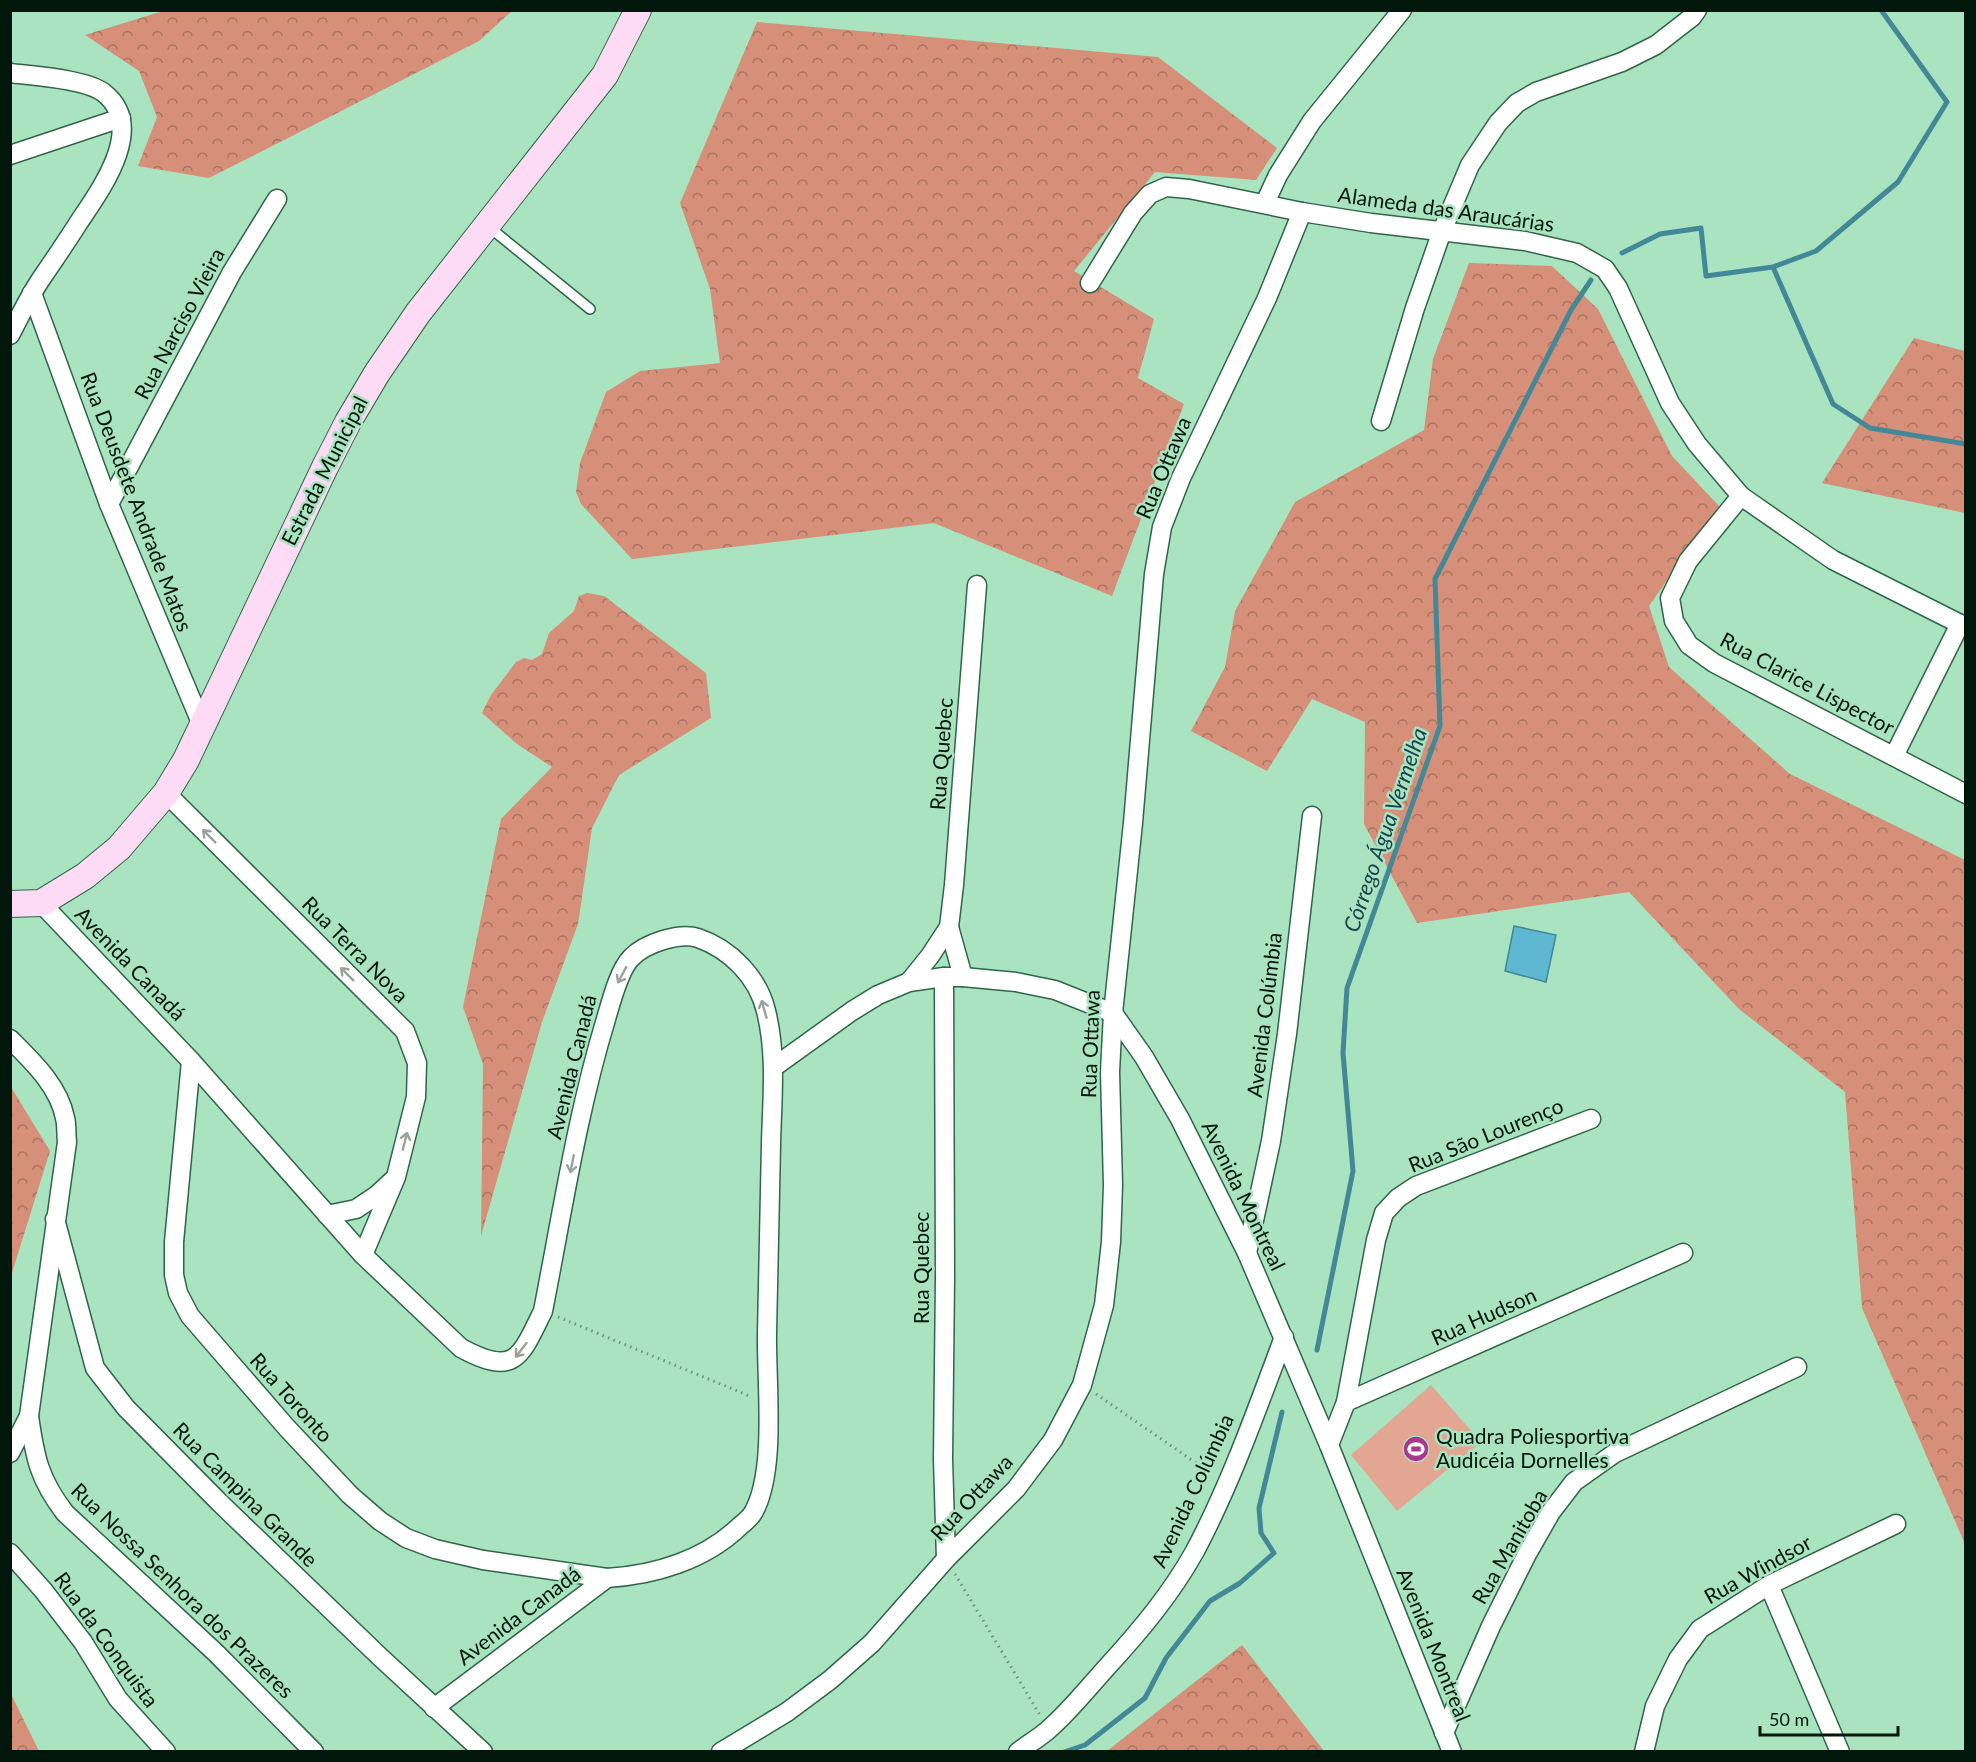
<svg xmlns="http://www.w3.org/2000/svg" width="1976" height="1762" font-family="Lato,sans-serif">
<defs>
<pattern id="forest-crowns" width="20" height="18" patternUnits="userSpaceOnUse" patternTransform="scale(1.5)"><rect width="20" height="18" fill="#d68f79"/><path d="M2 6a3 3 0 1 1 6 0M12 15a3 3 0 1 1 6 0" fill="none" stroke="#ab7461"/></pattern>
</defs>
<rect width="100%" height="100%" fill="#a9e3c0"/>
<g fill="url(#forest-crowns)">
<path d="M163,11V10L512,11L479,41L209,178L138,166L157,117L139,71L85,35Z"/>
<path d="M757,22L1158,57L1277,148L1256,180L1155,172L1074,271L1154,319L1138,378L1184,404L1112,596L934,523L632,559L581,504L576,492L580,463L606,392L640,371L720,363L710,289L680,203Z"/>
<path d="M1469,263L1552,266L1598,309L1672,456L1719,506L1649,606L1669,667L1790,774L1965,860V1544L1862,1308L1845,1092L1739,1009L1629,892L1417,923L1364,824L1365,722L1312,699L1267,771L1191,731L1225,667L1235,611L1295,502L1424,430L1433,359Z"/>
<path d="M1914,338L1965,351V513L1822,483Z"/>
<path d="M587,593L604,596L706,673L711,718L619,775L592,828L578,924L542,1022L481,1236L483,1064L463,1007L501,819L552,767L517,744L482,713L491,695L516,662L524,658L532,660L542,654L549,633L574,611L579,596Z"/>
<path d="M11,1087L50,1151L11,1276Z"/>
<path d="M1242,1645L1324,1751H1107Z"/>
<path d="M11,1694L39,1751H11Z"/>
</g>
<path fill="#e3a693" d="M1431,1385L1481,1442L1397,1511L1351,1455Z"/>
<path fill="#5eb8d1" stroke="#428896" stroke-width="1.5" d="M1514,926L1556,935L1546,982L1505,971Z"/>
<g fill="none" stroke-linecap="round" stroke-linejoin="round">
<g stroke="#428896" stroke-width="5">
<path d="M1622,253L1660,234L1701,228L1706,276L1773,267L1816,251L1898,182L1947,102L1881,10"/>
<path d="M1773,267L1833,404L1870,428L1966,444"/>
<path d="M1317,1350L1353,1171L1343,1053L1347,988L1440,726L1435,579L1571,310L1591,280"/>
<path d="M1064,1752L1085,1745L1145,1698L1166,1658L1210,1601L1240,1583L1274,1553L1261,1533L1259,1508L1282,1412"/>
</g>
<g stroke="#2e6648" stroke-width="12">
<path id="service" d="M489,227L590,309"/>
</g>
<g stroke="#2e6648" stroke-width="21">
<g id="minor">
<path d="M10,73C34,76 86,79 104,93C147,127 101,189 79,222C67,241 54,260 41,279C29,297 20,316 10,335"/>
<path d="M10,155L121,118"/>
<path d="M1265,203L1278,175L1312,121L1402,10"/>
<path d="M1090,283L1133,213L1150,194L1166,187L1189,189L1302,212L1371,223L1525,241L1577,253L1605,269L1618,288L1670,403L1697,444L1741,496L1833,560L1966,627"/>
<path d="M32,293L109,504L202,725"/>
<path d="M1381,421L1415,308L1442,231L1470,165L1498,123L1517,103L1536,92L1622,62L1656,45L1692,17L1697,10"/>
<path d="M1741,496L1688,561L1670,598L1674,621L1689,645L1714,663L1966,794"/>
<path d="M109,504L232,272L277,199"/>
<path d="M1894,756L1960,624"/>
<path d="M166,793L405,1031L417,1063L416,1097L396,1177L363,1255"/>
<path d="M41,903L191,1061L363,1255L461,1348C515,1377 520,1358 543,1311C562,1214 577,1114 606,1019C611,1002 619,970 631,958C645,943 680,932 698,938C730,949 758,977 766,1011C777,1055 772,1099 771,1144C770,1207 768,1270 767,1333C766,1382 777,1472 753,1513C750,1518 745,1522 740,1526C705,1560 655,1575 607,1578L434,1708"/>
<path d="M949,927L963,977"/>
<path d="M944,977L945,1278L943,1459L946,1559"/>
<path d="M909,982L930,956L949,927L954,885L977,585"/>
<path d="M10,1039C32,1061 59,1086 65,1118C67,1125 66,1134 67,1142L29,1416L10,1453"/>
<path d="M191,1061L174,1242V1275L178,1293L190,1316L287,1428L350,1495L380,1521L406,1538L435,1549L483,1560L607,1578"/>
<path d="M774,1067L852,1011L878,995L909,982L944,977H963L1016,982L1055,990L1113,1013L1144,1057L1180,1119L1247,1253L1329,1445L1452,1752"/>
<path d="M327,1215L356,1209L377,1195L392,1181"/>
<path d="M55,1219L95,1368L126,1408L220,1503L378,1655L483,1752"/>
<path d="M1247,1253L1271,1141L1287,1034L1312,816"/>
<path d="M1346,1402L1376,1240L1384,1213L1398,1198L1416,1186L1591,1119"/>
<path d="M29,1416C35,1458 39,1479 65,1513L216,1653L314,1752"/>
<path d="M1329,1445L1346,1402L1683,1253"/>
<path d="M10,1553L43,1590L83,1642L118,1699L166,1752"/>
<path d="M1769,1585L1840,1752"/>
<path d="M1444,1733L1491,1626L1527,1554L1551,1512L1574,1482L1615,1453L1797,1367"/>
<path d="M721,1752L787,1712L830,1680L872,1643L946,1559L1016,1489L1053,1440L1082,1385L1104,1305L1111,1242L1113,1185L1110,1072L1113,1013L1133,823L1154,574L1162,527L1181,478L1267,298L1302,212"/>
<path d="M1018,1752C1028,1744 1039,1738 1048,1730C1069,1712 1088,1688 1107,1667C1140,1631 1171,1594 1195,1551C1231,1483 1257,1409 1284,1337"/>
<path d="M1644,1752L1655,1706L1678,1659L1700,1629L1769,1585L1896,1524"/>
</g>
</g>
<g stroke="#2e6648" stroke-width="28">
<path id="secondary" d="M10,904L41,903L85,876L119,848L166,793L186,760L325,467L348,422L377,373L418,313L605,75L638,10"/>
</g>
<g stroke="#6a967c" stroke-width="3" stroke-dasharray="1.5 4.5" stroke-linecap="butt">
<path d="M558,1317L752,1397"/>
<path d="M1096,1394L1212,1474"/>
<path d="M955,1574L1040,1715"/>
</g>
<use href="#service" stroke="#fff" stroke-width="9"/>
<use href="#minor" stroke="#fff" stroke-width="18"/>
<use href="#secondary" stroke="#fedbf5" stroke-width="26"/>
</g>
<defs><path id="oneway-shaft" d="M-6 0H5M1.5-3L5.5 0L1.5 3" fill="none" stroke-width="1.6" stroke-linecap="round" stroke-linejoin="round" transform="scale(1.5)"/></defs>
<g stroke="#9aa29d">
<use href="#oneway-shaft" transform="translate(209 836) rotate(-135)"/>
<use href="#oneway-shaft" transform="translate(347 974) rotate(-135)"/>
<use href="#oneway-shaft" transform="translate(622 975) rotate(118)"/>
<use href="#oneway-shaft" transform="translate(764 1009) rotate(-106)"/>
<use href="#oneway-shaft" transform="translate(405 1141) rotate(-76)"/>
<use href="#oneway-shaft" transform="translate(572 1164) rotate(101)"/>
<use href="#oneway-shaft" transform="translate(521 1350) rotate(128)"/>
</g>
<defs>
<g id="stadium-disc" transform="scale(1.35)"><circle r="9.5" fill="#aa3690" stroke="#a9e3c0"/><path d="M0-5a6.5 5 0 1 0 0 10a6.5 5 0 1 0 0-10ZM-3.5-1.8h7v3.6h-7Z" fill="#fff"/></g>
</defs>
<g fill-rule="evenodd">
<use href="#stadium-disc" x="1416" y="1449"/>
</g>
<g text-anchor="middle" stroke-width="5" stroke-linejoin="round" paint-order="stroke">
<g font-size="21" fill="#02170b" stroke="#a9e3c0">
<text transform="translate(1446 210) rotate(8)" y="7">Alameda das Araucárias</text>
<text transform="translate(180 324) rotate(-62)" y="7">Rua Narciso Vieira</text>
<text transform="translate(1164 468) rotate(-67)" y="7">Rua Ottawa</text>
<text transform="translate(325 471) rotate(-63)" y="7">Estrada Municipal</text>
<text transform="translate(136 502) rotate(69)" y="7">Rua Deusdete Andrade Matos</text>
<text transform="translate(1807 684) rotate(28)" y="7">Rua Clarice Lispector</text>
<text transform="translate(942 754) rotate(-86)" y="7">Rua Quebec</text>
<text transform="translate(355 950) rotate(45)" y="7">Rua Terra Nova</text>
<text transform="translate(130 964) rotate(46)" y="7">Avenida Canadá</text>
<text transform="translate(1265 1015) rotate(-83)" y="7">Avenida Colúmbia</text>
<text transform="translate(1091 1044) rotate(-88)" y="7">Rua Ottawa</text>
<text transform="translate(572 1067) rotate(-76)" y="7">Avenida Canadá</text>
<text transform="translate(1486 1136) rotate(-22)" y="7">Rua São Lourenço</text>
<text transform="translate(1243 1196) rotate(64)" y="7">Avenida Montreal</text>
<text transform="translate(922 1268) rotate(-90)" y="7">Rua Quebec</text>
<text transform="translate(1484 1317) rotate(-24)" y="7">Rua Hudson</text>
<text transform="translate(291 1398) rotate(48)" y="7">Rua Toronto</text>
<text transform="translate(1193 1491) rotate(-65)" y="7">Avenida Colúmbia</text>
<text transform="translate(245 1495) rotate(45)" y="7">Rua Campina Grande</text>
<text transform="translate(972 1498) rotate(-47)" y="7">Rua Ottawa</text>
<text transform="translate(1510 1547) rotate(-60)" y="7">Rua Manitoba</text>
<text transform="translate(1758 1570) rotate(-29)" y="7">Rua Windsor</text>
<text transform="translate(182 1591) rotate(44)" y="7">Rua Nossa Senhora dos Prazeres</text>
<text transform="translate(519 1616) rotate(-37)" y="7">Avenida Canadá</text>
<text transform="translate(106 1640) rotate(54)" y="7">Rua da Conquista</text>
<text transform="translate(1433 1645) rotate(68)" y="7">Avenida Montreal</text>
</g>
<g font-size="21" fill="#02170b" stroke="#a9e3c0" text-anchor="start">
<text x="1436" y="1444">Quadra Poliesportiva<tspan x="1436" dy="24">Audicéia Dornelles</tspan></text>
</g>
<g font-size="22" font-style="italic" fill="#19434e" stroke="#a9e3c0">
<text transform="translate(1385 830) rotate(-71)" y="8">Córrego Água Vermelha</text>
</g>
</g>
<rect width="1976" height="1762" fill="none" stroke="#02170b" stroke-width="24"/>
<path d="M1760 1726v9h138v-9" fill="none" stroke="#02170b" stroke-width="3"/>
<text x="1769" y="1726" font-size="18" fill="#02170b" stroke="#a9e3c0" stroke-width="4.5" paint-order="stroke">50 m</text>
</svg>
